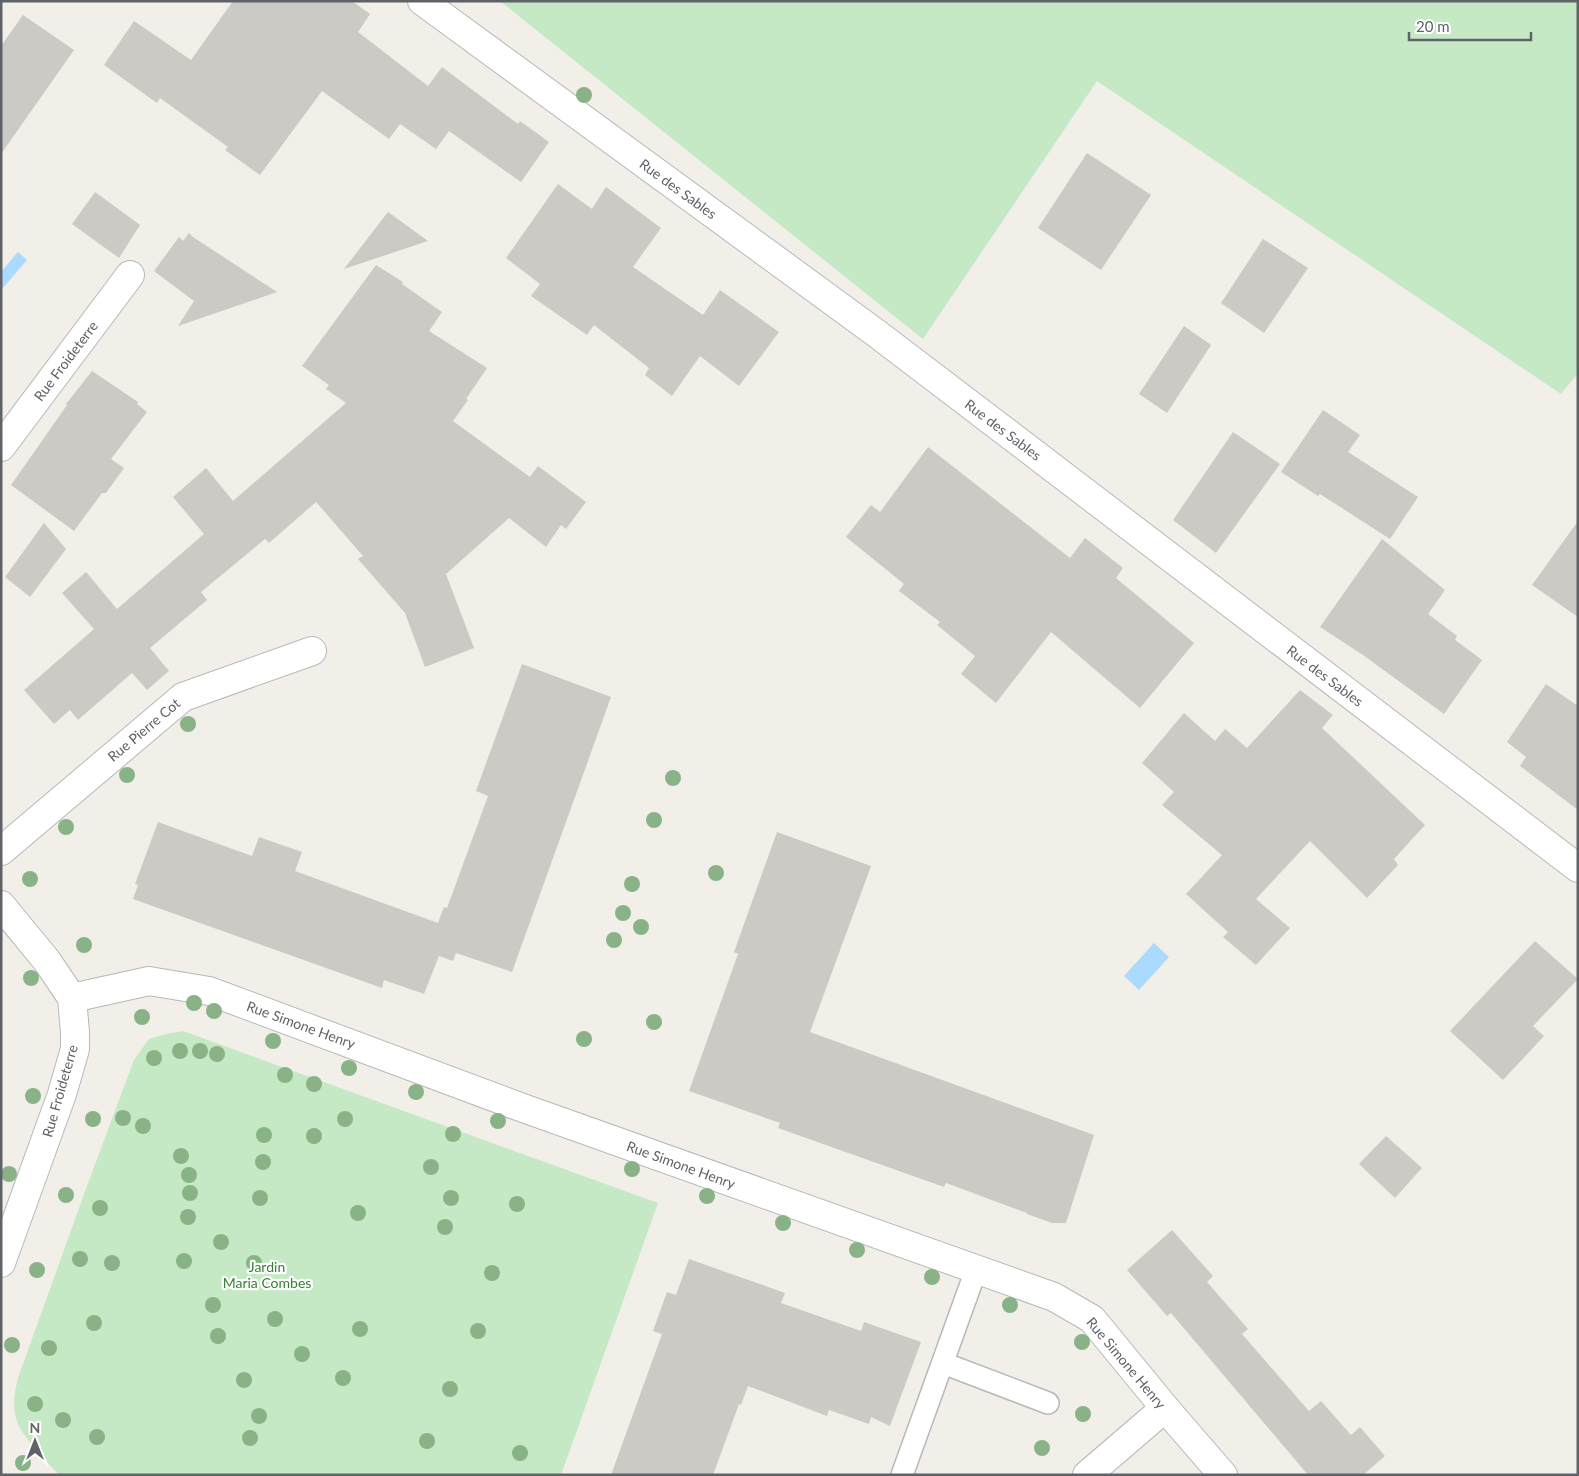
<svg xmlns="http://www.w3.org/2000/svg" width="1579" height="1476" font-family="Lato,sans-serif">
<rect width="100%" height="100%" fill="#f1efe8"/>
<g fill="#c5e8c5">
<path d="M500,1H1578V373L1561,394L1097,81L923,339Z"/>
<path d="M183,1031L658,1203L561,1475H59C46,1460 21,1437 16,1418C12,1404 15,1391 18,1378L87,1186L134,1060L149,1039L166,1034Z"/>
</g>
<g fill="#aadaff">
<path d="M18,252L27,260L1,290V272Z"/>
<path d="M1154,943L1169,957L1139,990L1124,976Z"/>
</g>
<g fill="#cccac5">
<path d="M233,1H352L370,14L358,32L428,86L442,67L518,124L520,121L549,142L521,182L449,131L436,149L400,124L389,139L322,91L260,175L225,150L228,147L160,98L157,103L104,65L134,21L191,60Z"/>
<path d="M23,15L74,50L1,154V46Z"/>
<path d="M1087,153L1151,195L1101,270L1038,228Z"/>
<path d="M558,184L592,209L606,187L661,228L633,267L703,315L720,290L779,332L739,386L700,356L672,396L645,375L649,368L594,325L587,335L531,296L540,284L506,258Z"/>
<path d="M95,192L140,225L119,258L72,224Z"/>
<path d="M388,212L428,241L344,269Z"/>
<path d="M189,233L193,237L277,292L178,326L194,301L154,271L179,237L183,241Z"/>
<path d="M1263,239L1308,268L1264,333L1221,303Z"/>
<path d="M376,265L403,282L402,284L442,312L429,331L487,368L466,399L468,400L453,421L530,477L538,466L586,502L566,529L561,525L546,547L509,518L446,574L474,648L425,667L405,613L358,559L363,556L316,502L269,543L265,539L201,592L207,600L150,648L169,671L147,690L132,673L78,720L70,710L54,724L24,690L94,629L62,593L86,572L117,609L204,534L173,497L206,468L233,501L346,403L326,389L329,385L302,366Z"/>
<path d="M1184,326L1211,345L1167,413L1139,394Z"/>
<path d="M92,371L138,402L137,404L147,412L111,459L124,468L106,493H102L74,531L11,485L67,405L66,404Z"/>
<path d="M1323,410L1360,435L1348,452L1418,497L1390,539L1320,494L1318,496L1281,472Z"/>
<path d="M1233,432L1280,464L1216,553L1173,520Z"/>
<path d="M928,447L1070,558L1085,538L1123,568L1116,578L1194,643L1140,708L1051,632L996,703L961,674L975,656L937,625L940,622L899,591L904,584L846,537L871,505L880,512Z"/>
<path d="M1578,521V617L1532,585Z"/>
<path d="M44,523L66,549L30,597L5,577Z"/>
<path d="M1382,539L1445,590L1428,614L1457,636L1455,640L1482,660L1444,714L1363,655L1320,627Z"/>
<path d="M522,664L611,697L512,972L456,953L453,961L439,956L424,994L384,980L382,988L133,899L138,885L135,884L158,822L252,856L259,837L302,852L295,871L438,923L444,907L447,908L488,796L476,791Z"/>
<path d="M1546,684L1578,706V810L1520,766L1526,757L1507,742Z"/>
<path d="M1300,690L1333,715L1322,728L1425,825L1394,859L1398,865L1367,898L1310,841L1256,899L1290,928L1256,965L1223,937L1228,932L1186,894L1222,855L1162,805L1174,792L1142,763L1184,713L1215,741L1225,729L1247,748Z"/>
<path d="M777,832L871,866L810,1032L1094,1135L1066,1223H1052L1027,1214V1213L946,1183L944,1187L778,1128L780,1123L689,1091L738,954L734,952Z"/>
<path d="M1535,941L1578,979L1533,1026L1544,1036L1503,1080L1450,1031Z"/>
<path d="M1386,1136L1422,1168L1395,1198L1359,1164Z"/>
<path d="M1172,1230L1213,1276L1207,1282L1248,1329L1242,1334L1309,1411L1321,1401L1351,1435L1360,1427L1385,1456L1363,1475H1308L1171,1313L1167,1316L1127,1270Z"/>
<path d="M689,1259L785,1293L781,1303L861,1331L864,1322L921,1342L890,1426L871,1417L869,1424L829,1410L827,1416L748,1386L741,1405L739,1404L713,1475H611L662,1334L653,1331L667,1292L676,1295Z"/>
</g>
<g fill="none" stroke-linecap="round" stroke-linejoin="round">
<g stroke="#b5b8bc" stroke-width="24">
<g id="lane">
<path d="M943,1363L1048,1403"/>
<path d="M902,1475L976,1270"/>
</g>
</g>
<g stroke="#b5b8bc" stroke-width="30">
<g id="street">
<path d="M422,1L876,333L1578,868"/>
<path d="M1,447L130,275"/>
<path d="M1,851L183,697L312,651"/>
<path d="M1,905L47,961L72,998L75,1032V1049L62,1094L1,1263"/>
<path d="M72,998L149,981L209,991L523,1108L1054,1297L1092,1319L1165,1408L1223,1475"/>
<path d="M1087,1475L1165,1408"/>
</g>
</g>
<use href="#lane" stroke="#fff" stroke-width="21"/>
<use href="#street" stroke="#fff" stroke-width="28"/>
</g>
<g fill="#89b387">
<circle cx="584" cy="95" r="8"/>
<circle cx="188" cy="724" r="8"/>
<circle cx="127" cy="775" r="8"/>
<circle cx="673" cy="778" r="8"/>
<circle cx="654" cy="820" r="8"/>
<circle cx="66" cy="827" r="8"/>
<circle cx="716" cy="873" r="8"/>
<circle cx="30" cy="879" r="8"/>
<circle cx="632" cy="884" r="8"/>
<circle cx="623" cy="913" r="8"/>
<circle cx="641" cy="927" r="8"/>
<circle cx="614" cy="940" r="8"/>
<circle cx="84" cy="945" r="8"/>
<circle cx="31" cy="978" r="8"/>
<circle cx="194" cy="1003" r="8"/>
<circle cx="214" cy="1011" r="8"/>
<circle cx="142" cy="1017" r="8"/>
<circle cx="654" cy="1022" r="8"/>
<circle cx="584" cy="1039" r="8"/>
<circle cx="273" cy="1041" r="8"/>
<circle cx="180" cy="1051" r="8"/>
<circle cx="200" cy="1051" r="8"/>
<circle cx="217" cy="1054" r="8"/>
<circle cx="154" cy="1058" r="8"/>
<circle cx="349" cy="1068" r="8"/>
<circle cx="285" cy="1075" r="8"/>
<circle cx="314" cy="1084" r="8"/>
<circle cx="416" cy="1092" r="8"/>
<circle cx="33" cy="1096" r="8"/>
<circle cx="123" cy="1118" r="8"/>
<circle cx="93" cy="1119" r="8"/>
<circle cx="345" cy="1119" r="8"/>
<circle cx="498" cy="1121" r="8"/>
<circle cx="143" cy="1126" r="8"/>
<circle cx="453" cy="1134" r="8"/>
<circle cx="264" cy="1135" r="8"/>
<circle cx="314" cy="1136" r="8"/>
<circle cx="181" cy="1156" r="8"/>
<circle cx="263" cy="1162" r="8"/>
<circle cx="431" cy="1167" r="8"/>
<circle cx="632" cy="1169" r="8"/>
<circle cx="9" cy="1174" r="8"/>
<circle cx="189" cy="1175" r="8"/>
<circle cx="190" cy="1193" r="8"/>
<circle cx="66" cy="1195" r="8"/>
<circle cx="707" cy="1196" r="8"/>
<circle cx="260" cy="1198" r="8"/>
<circle cx="451" cy="1198" r="8"/>
<circle cx="517" cy="1204" r="8"/>
<circle cx="100" cy="1208" r="8"/>
<circle cx="358" cy="1213" r="8"/>
<circle cx="188" cy="1217" r="8"/>
<circle cx="783" cy="1223" r="8"/>
<circle cx="445" cy="1227" r="8"/>
<circle cx="221" cy="1242" r="8"/>
<circle cx="857" cy="1250" r="8"/>
<circle cx="80" cy="1259" r="8"/>
<circle cx="184" cy="1261" r="8"/>
<circle cx="112" cy="1263" r="8"/>
<circle cx="254" cy="1263" r="8"/>
<circle cx="37" cy="1270" r="8"/>
<circle cx="492" cy="1273" r="8"/>
<circle cx="932" cy="1277" r="8"/>
<circle cx="213" cy="1305" r="8"/>
<circle cx="1010" cy="1305" r="8"/>
<circle cx="275" cy="1319" r="8"/>
<circle cx="94" cy="1323" r="8"/>
<circle cx="360" cy="1329" r="8"/>
<circle cx="478" cy="1331" r="8"/>
<circle cx="218" cy="1336" r="8"/>
<circle cx="1082" cy="1342" r="8"/>
<circle cx="12" cy="1345" r="8"/>
<circle cx="49" cy="1348" r="8"/>
<circle cx="302" cy="1354" r="8"/>
<circle cx="343" cy="1378" r="8"/>
<circle cx="244" cy="1380" r="8"/>
<circle cx="450" cy="1389" r="8"/>
<circle cx="35" cy="1404" r="8"/>
<circle cx="1083" cy="1414" r="8"/>
<circle cx="259" cy="1416" r="8"/>
<circle cx="63" cy="1420" r="8"/>
<circle cx="97" cy="1437" r="8"/>
<circle cx="250" cy="1438" r="8"/>
<circle cx="427" cy="1441" r="8"/>
<circle cx="1042" cy="1448" r="8"/>
<circle cx="520" cy="1453" r="8"/>
<circle cx="23" cy="1463" r="8"/>
</g>
<g text-anchor="middle" stroke-width="4.5" stroke-linejoin="round" paint-order="stroke">
<g font-size="14" fill="#5f6368" stroke="#fff">
<text transform="translate(678 189) rotate(36)" y="5">Rue des Sables</text>
<text transform="translate(66 361) rotate(-53)" y="5">Rue Froideterre</text>
<text transform="translate(1003 430) rotate(37)" y="5">Rue des Sables</text>
<text transform="translate(1325 676) rotate(37)" y="5">Rue des Sables</text>
<text transform="translate(144 730) rotate(-40)" y="5">Rue Pierre Cot</text>
<text transform="translate(301 1025) rotate(20)" y="5">Rue Simone Henry</text>
<text transform="translate(60 1091) rotate(-74)" y="5">Rue Froideterre</text>
<text transform="translate(681 1165) rotate(20)" y="5">Rue Simone Henry</text>
<text transform="translate(1126 1363) rotate(50)" y="5">Rue Simone Henry</text>
</g>
<g font-size="14" fill="#348238" stroke="#fff">
<text x="267" y="1272">Jardin<tspan x="267" dy="16">Maria Combes</tspan></text>
</g>
</g>
<rect width="1579" height="1476" fill="none" stroke="#5f6368" stroke-width="5"/>
<g transform="translate(35 1441)" stroke="#ffffff" stroke-width="4" paint-order="stroke">
<path d="M0-4L9 19L0 12L-9 19Z" fill="#5f6368"/>
<text y="-8" font-size="14" font-weight="bold" text-anchor="middle" fill="#5f6368">N</text>
</g>
<path d="M1409 32v8h122v-8" fill="none" stroke="#5f6368" stroke-width="2.5"/>
<text x="1416" y="32" font-size="15" fill="#5f6368" stroke="#ffffff" stroke-width="4" paint-order="stroke">20 m</text>
</svg>
